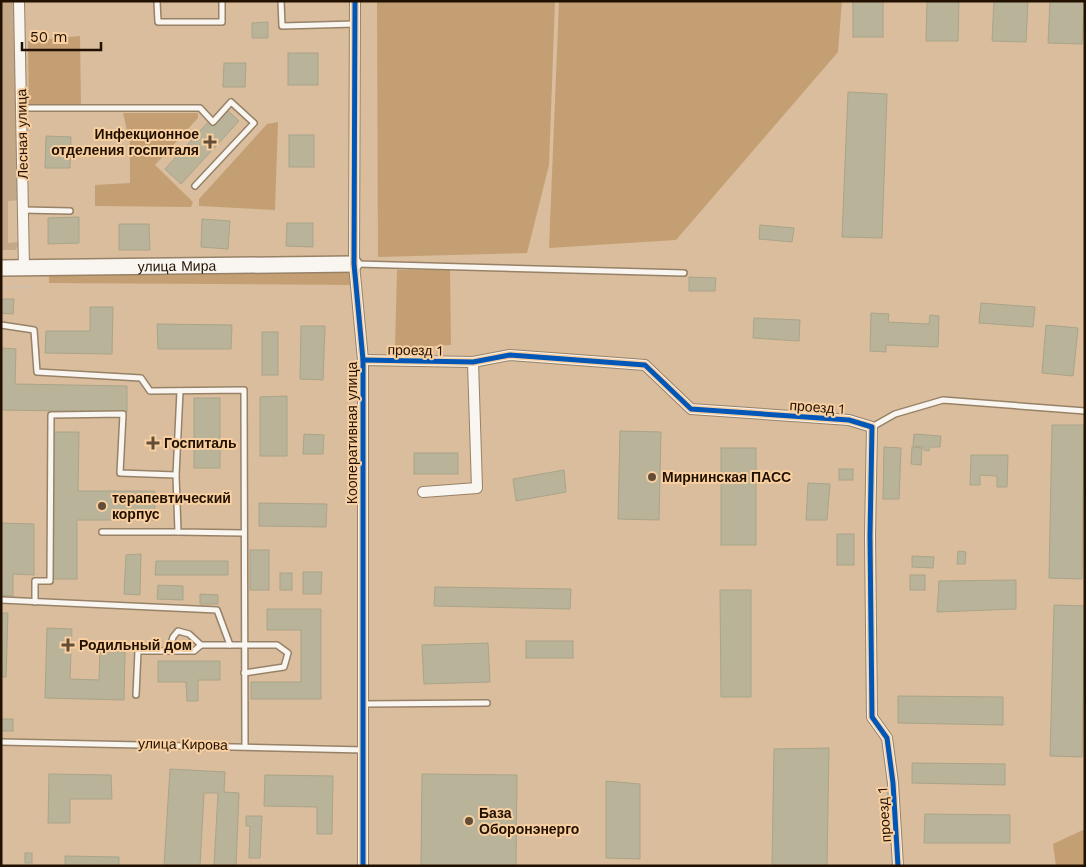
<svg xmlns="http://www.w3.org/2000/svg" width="1086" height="867" font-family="'Work Sans',sans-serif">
<rect width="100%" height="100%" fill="#d9bd9d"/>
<path fill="#c4a888" d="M1,1H17L21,200L8,201V243L19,242L16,250H1Z"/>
<g fill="#c59f74">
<path d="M377,1H555L549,165L527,253L378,257Z"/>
<path d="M559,1H842L838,52L676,240L549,248Z"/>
<path d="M80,36L81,106L29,107L28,41Z"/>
<path d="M123,113H198V118L155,165L193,202L191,207L95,206V185L130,183V144Z"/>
<path d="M278,122L275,210L199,206V199L267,124Z"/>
<path d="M397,270H450L451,345L395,348Z"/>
<path d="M49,271H357L356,285L49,283Z"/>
<path d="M1085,829V866H1056L1053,844Z"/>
</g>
<g fill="#b9b399" stroke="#aaa489">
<rect x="853" y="1" width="30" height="36"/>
<path d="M927,1H959L958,41H926Z"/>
<path d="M994,1H1028L1026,42L992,41Z"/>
<path d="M1050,1H1085L1082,44L1048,43Z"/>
<path d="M268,22V38H252V23Z"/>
<rect x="288" y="53" width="30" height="32"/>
<path d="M224,63H246L245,87H223Z"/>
<path d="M848,92L887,94L882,238L842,237Z"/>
<path d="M223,106L239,121L181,184L165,169Z"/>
<rect x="289" y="135" width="25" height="32"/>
<path d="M46,136L71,137L70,168H45Z"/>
<path d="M79,217V243L48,244V218Z"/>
<path d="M202,219L230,221L228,249L201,247Z"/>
<path d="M287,223H313V247L286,246Z"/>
<path d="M119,224H149L150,250H119Z"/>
<path d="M760,225L794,228L792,242L759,239Z"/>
<path d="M689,277L716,278L715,291H689Z"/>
<path d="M1,299H14L13,314L1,313Z"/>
<path d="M981,303L1035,307L1033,327L979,323Z"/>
<path d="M90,307H113L112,354L45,353L46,331H90Z"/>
<path d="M871,313L889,314L888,322L929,324L930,315L939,316L938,347L886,345V352L870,351Z"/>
<path d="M754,318L800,320L799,341L753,338Z"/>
<path d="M157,324L232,325L231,349H158Z"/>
<path d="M1046,325L1078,328L1073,376L1042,373Z"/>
<path d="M301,326H325L323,380L300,379Z"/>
<rect x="262" y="332" width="16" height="43"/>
<path d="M1,348L16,349L15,384L127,386V412L1,410Z"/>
<path d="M287,396V456H260V397Z"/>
<rect x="194" y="398" width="26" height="70"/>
<path d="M1052,425H1084L1082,579L1049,578Z"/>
<path d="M620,431L661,432L659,520L618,519Z"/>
<path d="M50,432H79L78,491H155V520H77V579H49Z"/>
<path d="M304,434L324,435L323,454H303Z"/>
<path d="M914,434L941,436L940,447H930L929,451L924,450V447L913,446Z"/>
<path d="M884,447L901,448L899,499H883Z"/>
<path d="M912,447L922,448L921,465L911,464Z"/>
<rect x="721" y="448" width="35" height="97"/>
<rect x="414" y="453" width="44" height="21"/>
<path d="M971,455H1008L1007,487H997V476L980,475V485H970Z"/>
<rect x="839" y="469" width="14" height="11"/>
<path d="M564,470L566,492L516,501L513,479Z"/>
<path d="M808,483L830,484L827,520H806Z"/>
<path d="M259,503L327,504L326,527L259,526Z"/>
<path d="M1,523L34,524V575L13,574V596L1,595Z"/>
<rect x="837" y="534" width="17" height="31"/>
<rect x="250" y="550" width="19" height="40"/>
<path d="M958,551L966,552L965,564H957Z"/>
<path d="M141,554L140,595L124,594L126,555Z"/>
<path d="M912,556L934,557L933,568L912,567Z"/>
<path d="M156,561H228V575H155Z"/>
<path d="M303,572H322L321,594H303Z"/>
<rect x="280" y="573" width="12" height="17"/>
<rect x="910" y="575" width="15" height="15"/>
<path d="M1016,580V609L937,612L939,581Z"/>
<path d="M158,585L183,586V600L157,599Z"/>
<path d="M435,587L571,589L570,609L434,606Z"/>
<path d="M720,590H751V697H721Z"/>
<path d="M200,594L218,595V604H200Z"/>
<path d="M1054,605L1085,606L1082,757L1050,756Z"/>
<path d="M267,609H321V699H251V682H301V630H267Z"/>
<path d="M1,613H8L6,677H1Z"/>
<path d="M47,628L72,629L70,679L99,680L100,651L125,652L124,700L45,698Z"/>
<rect x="526" y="641" width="47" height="17"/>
<path d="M488,643L490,682L424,684L422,645Z"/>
<path d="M158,661H220V680H198V701H187L186,682H158Z"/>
<path d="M898,696L1003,697V725L898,723Z"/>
<rect x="1" y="719" width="12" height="12"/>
<path d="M829,748L827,866H772L774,749Z"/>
<path d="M912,763L1005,764V785L912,783Z"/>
<path d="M170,769L225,772L224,792L239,793L236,866H214L218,793H204L200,866H164Z"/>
<path d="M49,774L111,775L112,799H70V823H48Z"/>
<path d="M422,774L517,775L516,866H421Z"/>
<path d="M265,775L333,776L332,834H317V807L264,806Z"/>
<path d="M606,781L640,784V859L606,858Z"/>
<path d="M925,814L1010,815V843H924Z"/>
<path d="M246,816H262L260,858H249L250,826H246Z"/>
<rect x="25" y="853" width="7" height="10"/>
<path d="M65,856L119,857V866H65Z"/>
</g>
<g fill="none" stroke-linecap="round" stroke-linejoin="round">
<g stroke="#978267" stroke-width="8">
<g id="lane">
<path d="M157,1L158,22H222V1"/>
<path d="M281,1L282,26L355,24"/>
<path d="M21,108H200L213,122L231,102L254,123L195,186"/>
<path d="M23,210L70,211"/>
<path d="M357,264L684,273"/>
<path d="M1,325L34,330L37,372L141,378L150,391L244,390L245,745"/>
<path d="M872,427L895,414L943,400L1085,411"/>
<path d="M176,475L180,391"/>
<path d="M102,532H178"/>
<path d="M1,600L217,610L230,645"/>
<path d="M35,602V581H50L51,415L123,414L120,473L176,475L178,532L243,533"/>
<path d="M169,651L173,637L178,631L189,634L201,645"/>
<path d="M136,695L138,651H194L201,645H277L288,653L284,667L244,673"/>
<path d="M364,704L487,703"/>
<path d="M1,742L364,750"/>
</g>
</g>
<g stroke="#978267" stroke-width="12">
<g id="street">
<path d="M19,1L24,268"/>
<path d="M355,1L354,264L363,360V866"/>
<path d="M363,360L473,362L510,355L645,365L691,409L849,420L872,427L870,536L872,717L887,738L893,783L898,866"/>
<path d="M423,492L477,488L473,362"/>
</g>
</g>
<g stroke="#978267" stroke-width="18">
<g id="secondary">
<path id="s1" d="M1,268L354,264"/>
</g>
</g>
<path stroke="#cac1b7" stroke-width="2" stroke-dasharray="4 2.5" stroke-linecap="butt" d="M1,288L31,287"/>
<use href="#lane" stroke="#f9f5f0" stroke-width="5"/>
<use href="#street" stroke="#f9f5f0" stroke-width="10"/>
<use href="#secondary" stroke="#f9f5f0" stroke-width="15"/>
<g stroke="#f7cfa0" stroke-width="8">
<g id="cycleway">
<path d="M355,1L354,264L363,360V866"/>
<path d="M363,360L473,362L510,355L645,365L691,409L849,420L872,427L870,536L872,717L887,738L893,783L898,866"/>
</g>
</g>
<use href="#cycleway" stroke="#0057b8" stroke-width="5"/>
</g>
<g fill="#634d37" stroke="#f7cfa0" stroke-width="2">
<path d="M207.5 134.5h5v5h5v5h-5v5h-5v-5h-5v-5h5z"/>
<path d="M150.5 435.5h5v5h5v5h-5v5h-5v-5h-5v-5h5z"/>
<circle cx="652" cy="477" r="5"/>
<circle cx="102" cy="506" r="5"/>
<path d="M65.5 637.5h5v5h5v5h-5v5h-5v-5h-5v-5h5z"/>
<circle cx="469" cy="821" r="5"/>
</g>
<g text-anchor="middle" stroke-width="4" stroke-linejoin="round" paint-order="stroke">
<g font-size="14" fill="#231100" stroke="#f7cfa0">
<text transform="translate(22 134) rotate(-91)" y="5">Лесная улица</text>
<text dy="5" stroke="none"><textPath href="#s1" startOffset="176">улица Мира</textPath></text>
<text transform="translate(415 350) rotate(1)" y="5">проезд 1</text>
<text transform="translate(817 407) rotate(4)" y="5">проезд 1</text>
<text transform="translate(352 433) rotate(-90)" y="5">Кооперативная улица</text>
<text transform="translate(183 744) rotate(1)" y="5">улица Кирова</text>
<text transform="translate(884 815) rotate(-94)" y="5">проезд 1</text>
</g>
<g font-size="14" font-weight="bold" fill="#231100" stroke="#f7cfa0" text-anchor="start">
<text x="199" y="139" text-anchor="end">Инфекционное<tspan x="199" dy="16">отделения госпиталя</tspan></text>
<text x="164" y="448">Госпиталь</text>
<text x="662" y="482">Мирнинская ПАСС</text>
<text x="112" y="503">терапевтический<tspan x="112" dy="16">корпус</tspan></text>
<text x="79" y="650">Родильный дом</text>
<text x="479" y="818">База<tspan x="479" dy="16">Оборонэнерго</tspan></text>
</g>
</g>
<rect width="1086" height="867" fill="none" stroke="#231100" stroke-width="5"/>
<path d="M22 42v8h79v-8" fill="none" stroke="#231100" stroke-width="2.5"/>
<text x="30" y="42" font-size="15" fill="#231100" stroke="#f7cfa0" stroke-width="4" paint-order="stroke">50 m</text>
</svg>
